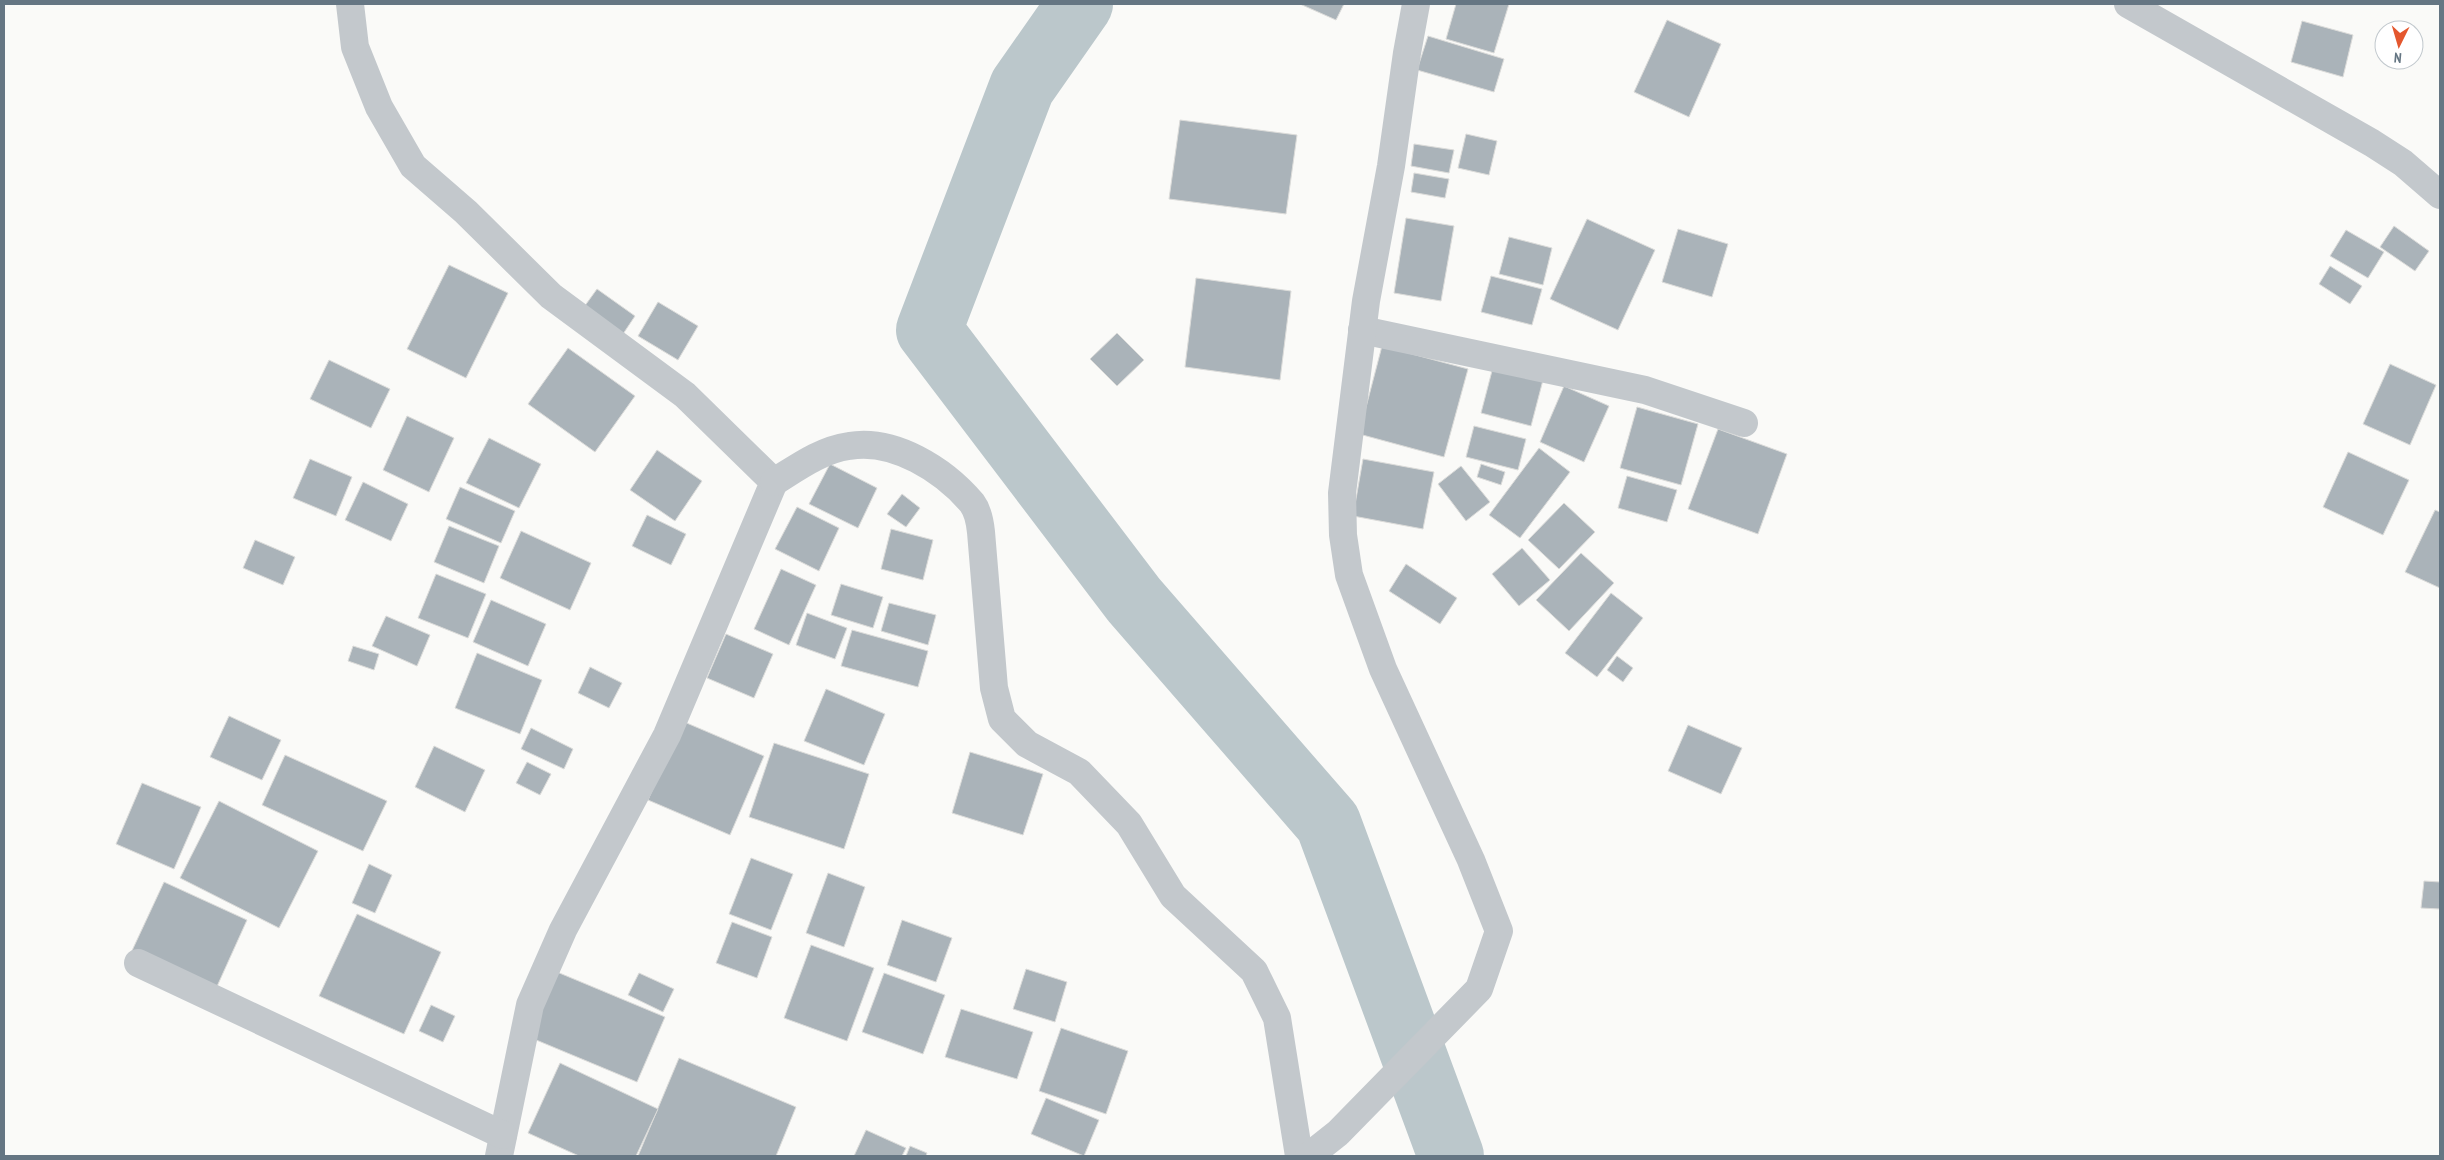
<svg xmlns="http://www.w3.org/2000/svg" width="2444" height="1160" font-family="'PT Sans Narrow',sans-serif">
<rect width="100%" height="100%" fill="#fafaf8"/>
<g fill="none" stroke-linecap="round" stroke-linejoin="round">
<path stroke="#bbc7cb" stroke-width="66" d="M1080,4L1022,87L929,330L1134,600L1328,823L1451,1156"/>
</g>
<g fill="#aab3b9" stroke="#dcdcda">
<path d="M1300,4H1344L1336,20Z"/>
<path d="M1456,4H1509L1494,53L1446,39Z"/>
<path d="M1667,20L1721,44L1689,117L1634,92Z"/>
<path d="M2302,21L2353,35L2343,77L2291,62Z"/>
<path d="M1428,36L1504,59L1494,92L1417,70Z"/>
<path d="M1180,120L1297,135L1286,214L1169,199Z"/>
<path d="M1466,134L1497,141L1489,175L1458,168Z"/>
<path d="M1414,144L1454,150L1449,173L1411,166Z"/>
<path d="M1414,173L1449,179L1445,198L1411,192Z"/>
<path d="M1406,218L1454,226L1441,301L1394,293Z"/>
<path d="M1587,219L1655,250L1618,330L1550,299Z"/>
<path d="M2394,226L2429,251L2415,271L2380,247Z"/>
<path d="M1678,229L1728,244L1712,297L1662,282Z"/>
<path d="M2346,230L2384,252L2368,278L2330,256Z"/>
<path d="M1509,237L1552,248L1543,285L1499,274Z"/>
<path d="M449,265L508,293L466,378L407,349Z"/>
<path d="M2330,266L2362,286L2350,304L2319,284Z"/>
<path d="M1491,276L1542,289L1532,325L1481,312Z"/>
<path d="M1196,278L1291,291L1280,380L1185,367Z"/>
<path d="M597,289L635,316L623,334L584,307Z"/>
<path d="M658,302L698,326L678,360L638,336Z"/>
<path d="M1117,333L1144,360L1117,386L1090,359Z"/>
<path d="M1382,346L1468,369L1444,457L1359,434Z"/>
<path d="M568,348L635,396L595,452L528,404Z"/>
<path d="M329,360L390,389L371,428L310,399Z"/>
<path d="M2390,364L2436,385L2410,445L2363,424Z"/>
<path d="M1493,367L1543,380L1531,426L1481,413Z"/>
<path d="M1564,386L1609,406L1584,462L1540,442Z"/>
<path d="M1637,407L1698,424L1681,485L1620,468Z"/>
<path d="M407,416L454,438L429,492L383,470Z"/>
<path d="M1474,426L1526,439L1518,470L1466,457Z"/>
<path d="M1718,429L1787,454L1758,534L1688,509Z"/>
<path d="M489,438L541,464L519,508L466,483Z"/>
<path d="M1539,448L1570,472L1520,538L1489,515Z"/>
<path d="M657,450L702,481L675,521L630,490Z"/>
<path d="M2348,452L2409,480L2383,535L2323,507Z"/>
<path d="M310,459L352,477L336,516L293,498Z"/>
<path d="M1363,459L1434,472L1423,529L1353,516Z"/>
<path d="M830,464L877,488L858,528L809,504Z"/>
<path d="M1481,464L1505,472L1501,485L1477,477Z"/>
<path d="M1461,466L1490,502L1466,521L1438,484Z"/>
<path d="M1627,476L1677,490L1667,522L1618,508Z"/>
<path d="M363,482L408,504L391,541L345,520Z"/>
<path d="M460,487L515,511L501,543L446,519Z"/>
<path d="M902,494L920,508L906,527L887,514Z"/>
<path d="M1564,503L1595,532L1559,569L1528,540Z"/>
<path d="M797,507L839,528L819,571L775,549Z"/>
<path d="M2435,510L2440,512V588L2405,572Z"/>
<path d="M647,515L686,534L671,565L632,546Z"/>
<path d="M449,526L499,546L484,583L434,562Z"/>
<path d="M891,529L933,540L923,580L881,569Z"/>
<path d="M521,531L591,563L570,610L500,578Z"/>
<path d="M255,540L295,557L283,585L243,568Z"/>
<path d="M1522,548L1550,580L1519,606L1492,574Z"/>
<path d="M1581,553L1614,583L1569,631L1536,600Z"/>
<path d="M1406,564L1457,598L1440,624L1389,591Z"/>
<path d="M781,569L816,585L789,645L754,629Z"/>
<path d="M436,574L486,594L468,638L418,618Z"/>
<path d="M841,584L883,597L873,628L831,615Z"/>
<path d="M1611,593L1643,618L1597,677L1565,653Z"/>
<path d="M491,600L546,624L528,666L473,642Z"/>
<path d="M889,603L936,615L928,645L881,631Z"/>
<path d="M807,613L847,628L835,659L796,645Z"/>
<path d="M386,616L430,635L417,666L372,646Z"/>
<path d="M852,630L928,651L918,687L841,666Z"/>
<path d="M726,634L773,654L754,698L707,678Z"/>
<path d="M353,646L379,654L374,670L348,661Z"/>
<path d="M477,653L542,680L520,734L455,708Z"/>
<path d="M1617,656L1633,668L1623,682L1607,670Z"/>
<path d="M590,667L622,683L609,708L578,693Z"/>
<path d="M826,689L885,714L864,765L804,741Z"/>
<path d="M229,716L281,740L262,780L210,757Z"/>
<path d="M682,721L764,756L730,835L648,800Z"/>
<path d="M1688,725L1742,748L1721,794L1668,771Z"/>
<path d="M531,728L573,749L564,769L521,749Z"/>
<path d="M774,743L869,774L844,849L749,817Z"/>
<path d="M434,746L485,770L465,812L415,787Z"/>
<path d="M970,752L1043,774L1023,835L952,813Z"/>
<path d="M285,755L387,801L363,851L262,805Z"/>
<path d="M527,762L551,774L540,795L516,783Z"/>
<path d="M142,783L201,807L174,869L116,844Z"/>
<path d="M219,801L318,851L279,928L180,878Z"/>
<path d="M751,858L793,874L771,930L729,914Z"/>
<path d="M369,864L392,875L375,913L352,903Z"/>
<path d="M828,873L865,887L844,947L806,933Z"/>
<path d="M2424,881L2440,882V909L2421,908Z"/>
<path d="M164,882L247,920L214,993L130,955Z"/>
<path d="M357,914L441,952L404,1034L319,996Z"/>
<path d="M902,920L952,938L936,982L887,965Z"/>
<path d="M732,922L772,937L757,978L716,963Z"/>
<path d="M811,945L874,968L847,1041L784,1018Z"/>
<path d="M1026,969L1067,982L1055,1022L1013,1009Z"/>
<path d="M557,972L665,1017L637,1082L529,1037Z"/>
<path d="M639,973L674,989L663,1012L628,995Z"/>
<path d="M884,973L945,995L923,1054L862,1032Z"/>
<path d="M431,1005L455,1016L443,1042L419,1031Z"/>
<path d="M961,1009L1033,1032L1017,1079L945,1057Z"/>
<path d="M1061,1028L1128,1051L1106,1114L1039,1091Z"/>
<path d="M679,1058L796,1107L776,1156H638Z"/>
<path d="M560,1063L658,1109L636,1156H579L528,1133Z"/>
<path d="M1046,1098L1099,1120L1084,1156L1031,1134Z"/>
<path d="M866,1130L906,1148L902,1156H854Z"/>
<path d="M910,1146L927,1153L926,1156H906Z"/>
</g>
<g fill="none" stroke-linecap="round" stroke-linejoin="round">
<g stroke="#c3c8cc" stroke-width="28">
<path d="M350,4L355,47L379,107L413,166L466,212L551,296L685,395L774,482L667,735L563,930L530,1005L499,1156"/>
<path d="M2128,4L2372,143L2403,163L2440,195"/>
<path d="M1362,330L1645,390L1744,423"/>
<path d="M774,482C798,467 821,450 849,446C894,438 944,470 972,503C978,511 980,522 981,532L994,688L1002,719L1027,744L1079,772L1129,824L1173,896L1254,971L1277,1018L1299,1156"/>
<path d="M138,963L503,1135"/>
<path d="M1309,1156L1338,1133L1479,989L1499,931L1471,860L1383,669L1349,575L1343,535L1342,493L1366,301L1391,166L1407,53L1416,4"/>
</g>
</g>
<rect width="2444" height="1160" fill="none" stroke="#657683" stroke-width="10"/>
<g transform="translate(2399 45) rotate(185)"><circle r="24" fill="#ffffff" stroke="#c1c8cd"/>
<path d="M0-4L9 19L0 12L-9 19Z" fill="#e4572e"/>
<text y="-8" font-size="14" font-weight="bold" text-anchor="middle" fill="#657683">N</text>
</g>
</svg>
